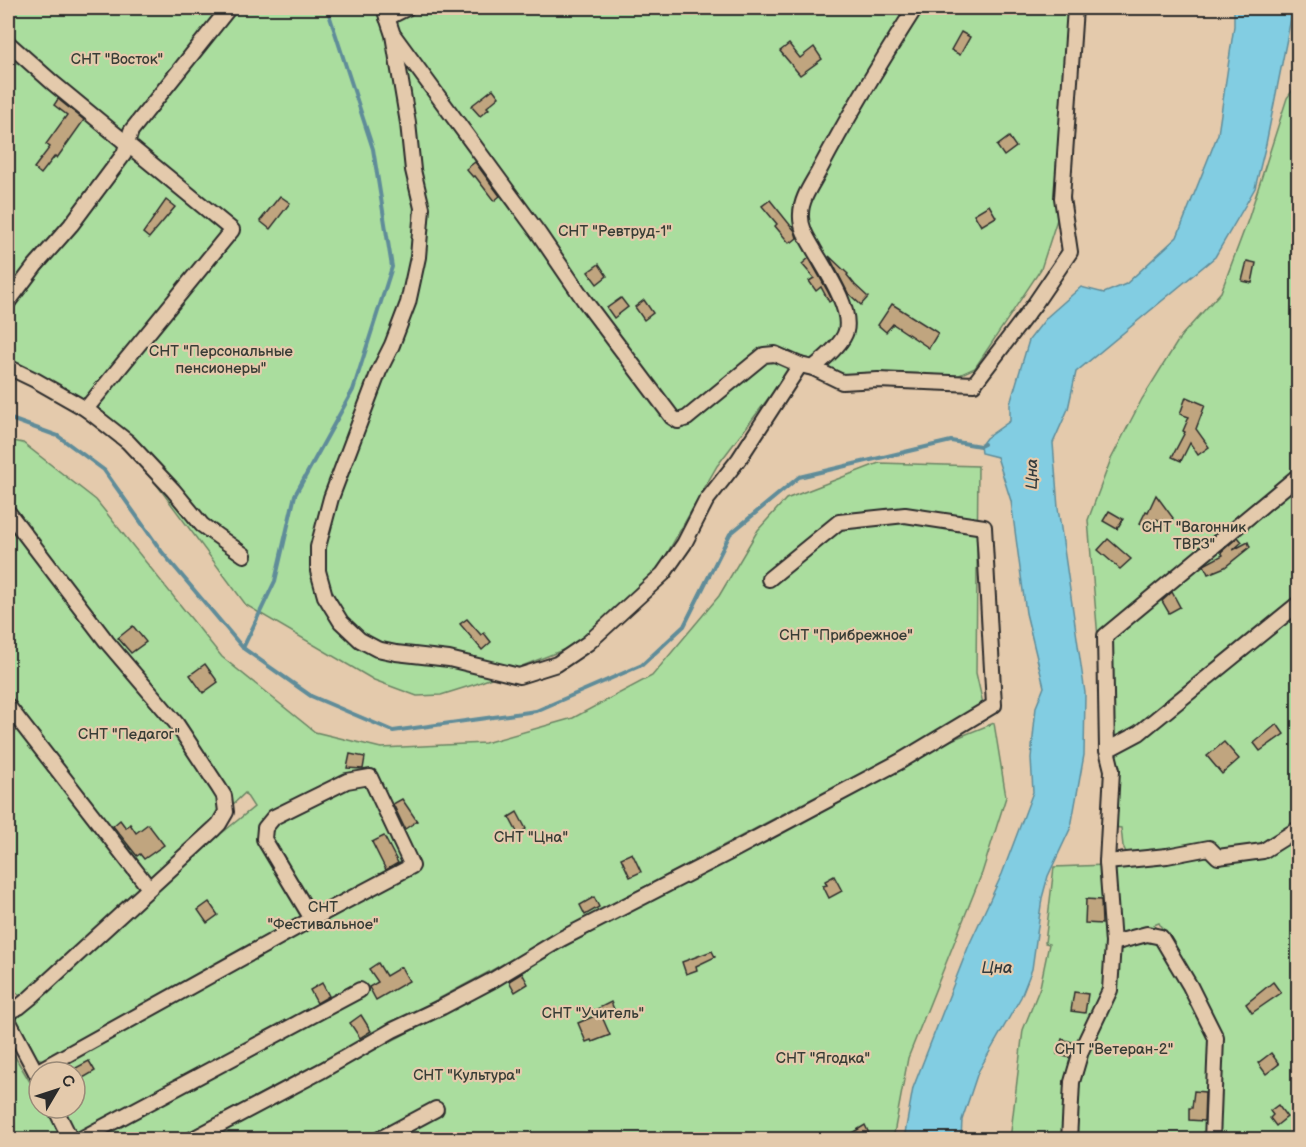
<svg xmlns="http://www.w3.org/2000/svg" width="1306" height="1147" font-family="'Balsamiq Sans',sans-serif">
<rect width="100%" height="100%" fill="#e4caac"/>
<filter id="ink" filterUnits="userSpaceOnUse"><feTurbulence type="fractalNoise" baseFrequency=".0167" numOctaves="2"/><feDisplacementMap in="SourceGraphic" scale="12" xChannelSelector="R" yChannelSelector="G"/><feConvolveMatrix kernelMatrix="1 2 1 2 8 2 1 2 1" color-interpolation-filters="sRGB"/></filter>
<g filter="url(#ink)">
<g fill="#aadd9e" stroke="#6a8464" stroke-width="1.5">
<path d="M8,8H224L124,132L8,35Z"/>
<path d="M234,8H1074L1061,207L1041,269L975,368L955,377L851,387L792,367L717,466L657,571L618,612L573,646L476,684L441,695L417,696L374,680L246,605L137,458L140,453L8,362V51L132,146L134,132Z"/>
<path d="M1298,83V1139H1217L1219,1035L1159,923L1154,925L1211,1039L1206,1139L1010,1140L1023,1030L1040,987L1049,944L1045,943L1054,867L1132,864L1123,846L1121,828L1114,827L1088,520L1111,459L1142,399L1181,336L1221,292L1248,220L1287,98Z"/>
<path d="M8,440L23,443L96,500L222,657L315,732L381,748L485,743L573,718L652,676L719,596L758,530L786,499L879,463L978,466L976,673L984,708L576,923L487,973L176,1139H78L63,1108H75V1072H59L51,1056L43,1060L37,1058L15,1016L191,858L254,807L245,793L153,880L22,998L8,984Z"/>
<path d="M994,723L1006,797L982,873L908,1058L893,1139L200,1140L399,1037L659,895L949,741Z"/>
<path d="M8,1045L39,1097V1108H46L62,1139H8Z"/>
</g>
<path fill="#82cde2" stroke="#5f8c99" stroke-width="1.5" d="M1234,8H1293L1266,144L1255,188L1246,204L1215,257L1076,372L1068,409L1053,443L1058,508L1085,693L1084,755L1071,827L1048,876L1042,898L1032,969L1021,997L978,1072L962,1120L961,1139H904L913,1088L969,945L1002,874L1033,792L1031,758L1036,707L1044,687L1026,613L1011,501L997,457L981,453L980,446L986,438L1010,421V404L1029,340L1047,317L1081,287L1104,293L1126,284L1177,237L1218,134L1234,26Z"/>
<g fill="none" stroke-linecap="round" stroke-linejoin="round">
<g stroke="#5f8c99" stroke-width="4">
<path d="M8,418L58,436L104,470L162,552L243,648L311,696L393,731L536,711L642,665L684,626L730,534L799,477L951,441L980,446L984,444"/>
<path d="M243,648L275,581L295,495L353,390L392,267L373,149L327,8"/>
</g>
</g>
<g fill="#c0a57f" stroke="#2b2b2b" stroke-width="1.5">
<path d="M961,32L970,37L960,55L951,50Z"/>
<path d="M789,44L800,58L814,47L822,59L800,75L780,51Z"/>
<path d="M493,89L499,97L487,107L489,109L480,116L471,106Z"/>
<path d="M58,99L84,120L57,158L55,156L41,174L34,168L50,147L46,144L67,115L54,105Z"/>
<path d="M1009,137L1016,147L1004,156L997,146Z"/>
<path d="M475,162L500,196L494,201L475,176L473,177L466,169Z"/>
<path d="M280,196L290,203L270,229L260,221Z"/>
<path d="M166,200L175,207L149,238L143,233Z"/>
<path d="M770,200L795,231L797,238L792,242L791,241L789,243L775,226L777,224L762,206Z"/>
<path d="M989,205L996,217L981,226L974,214Z"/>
<path d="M829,256L848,274L847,275L855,285L868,297L861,305L848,293Z"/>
<path d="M809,258L828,292L832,300L829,302L821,287L816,291L809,281L814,278L802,264Z"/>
<path d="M1247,261L1256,263L1252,283L1242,281Z"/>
<path d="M599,264L607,276L597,284L588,272Z"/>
<path d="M621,298L628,307L614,318L607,308Z"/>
<path d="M644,300L653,313L644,320L635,307Z"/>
<path d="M892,304L938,333L929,348L893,324L886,332L878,325Z"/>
<path d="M1186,397L1205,405L1196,429L1209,447L1198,455L1190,443L1181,461L1172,457L1185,432L1183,431L1189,417L1180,414Z"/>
<path d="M1156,495L1173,518L1168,526L1157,519L1153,528L1140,523L1146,511L1148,512Z"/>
<path d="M1109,511L1123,519L1117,529L1103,521Z"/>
<path d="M1238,537L1242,542L1233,550L1248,542L1250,547L1225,567L1208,574L1204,565L1223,555L1221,552Z"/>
<path d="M1108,539L1131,559L1120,569L1098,550Z"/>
<path d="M1172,592L1180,607L1169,613L1162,601Z"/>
<path d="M467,619L481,635L484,633L491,642L482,650L460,624Z"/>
<path d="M133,626L146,642L131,653L118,638Z"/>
<path d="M205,664L218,682L203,693L190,675Z"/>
<path d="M1277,724L1284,734L1260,751L1254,743Z"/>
<path d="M1224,742L1239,759L1222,774L1207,756Z"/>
<path d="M350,754L365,757L363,769L347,768Z"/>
<path d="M402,799L417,821L405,829L393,804Z"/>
<path d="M517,812L526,829L518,834L509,817Z"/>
<path d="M120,820L126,828L130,824L136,833L148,824L164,845L144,859L140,854L137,856L113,826Z"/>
<path d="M384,836L398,863L386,870L372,842Z"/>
<path d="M632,853L641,872L630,877L621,858Z"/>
<path d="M834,876L842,891L829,898L823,886L827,885L825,881Z"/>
<path d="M594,897L599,907L585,915L580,905Z"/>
<path d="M1086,899L1101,900L1102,924L1085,923Z"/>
<path d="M209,902L218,915L207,923L198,910Z"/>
<path d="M712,951L715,957L696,966L697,970L686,974L682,962Z"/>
<path d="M378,963L386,976L401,967L409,981L376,1000L369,987L378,982L369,969Z"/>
<path d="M522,973L528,984L515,992L509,981Z"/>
<path d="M1273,982L1281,993L1252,1013L1246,1004Z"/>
<path d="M322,983L329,996L317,1003L310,990Z"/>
<path d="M1074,992L1088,994L1085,1013L1071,1011Z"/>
<path d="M611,1002L616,1014L603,1019L610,1035L592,1042L591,1040L586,1042L578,1023L597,1015L595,1010Z"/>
<path d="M361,1015L371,1031L360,1038L350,1023Z"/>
<path d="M1062,1039L1075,1043L1070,1058L1057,1054Z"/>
<path d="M1271,1053L1279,1064L1266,1074L1258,1063Z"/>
<path d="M89,1061L95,1071L78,1081L75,1072L72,1070Z"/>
<path d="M1194,1091L1205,1092L1204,1121L1189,1120V1108H1192Z"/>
<path d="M1278,1105L1287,1117L1276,1126L1270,1118L1273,1115L1270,1111Z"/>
<path d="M865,1125L872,1140H839L857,1130Z"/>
</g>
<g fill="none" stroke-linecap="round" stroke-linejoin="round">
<g stroke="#2b2b2b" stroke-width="18">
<g id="minor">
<path d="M384,8L393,35L408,123L413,170L422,208L418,257L408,303L392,345L379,371L331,498L318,547V571L325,596L341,622L360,640L377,649L396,653L449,659L519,676L557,664L588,643L663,574L684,544L706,501L739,459L800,365"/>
<path d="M387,18L407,8"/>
<path d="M394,36L539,234L584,300L672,417L678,421L687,418L764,355L775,354L800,365L813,368L842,382L878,380L974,384L1034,305L1070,252L1062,198L1075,8"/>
<path d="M8,43L53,83L232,230L86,409"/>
<path d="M8,302L35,266L71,225L124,154L131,131L229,8"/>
<path d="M8,367L35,380L86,409L128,442L173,490L202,525L244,555"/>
<path d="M813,368C823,360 843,343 846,331C852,307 824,268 813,248C807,238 800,227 801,214C801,198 813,183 820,169C849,114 882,60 915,8"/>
<path d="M8,512L107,642L176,723L219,788L224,796L226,812L219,824L214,829L30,998L19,1007L8,1012"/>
<path d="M8,706L149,888"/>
<path d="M1107,750L1105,636L1298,476"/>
<path d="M1107,862L1167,856L1209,848L1218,857L1263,851L1298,829"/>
<path d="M8,1020L39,1078"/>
<path d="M36,1072L312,919L264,839L265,828L274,817L347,781L370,777L412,866L312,919"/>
<path d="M55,1108L71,1140"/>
<path d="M79,1140L360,990"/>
<path d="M191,1140L323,1070L393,1030L442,1007L493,980L561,939L730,852L899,762L994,705L984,527L905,515L839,522L769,579"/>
<path d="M378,1140L436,1109"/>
<path d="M1069,1140L1072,1082L1081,1051L1110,990L1113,943"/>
<path d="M1212,1140L1216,1038L1190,986L1161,937L1147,934L1113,943L1107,862L1112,770L1107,750L1139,733L1298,604"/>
</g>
</g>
<use href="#minor" stroke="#e4caac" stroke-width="14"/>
</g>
</g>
<g text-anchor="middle" stroke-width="4.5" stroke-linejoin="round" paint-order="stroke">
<g font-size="15" fill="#383d36" stroke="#e4caac">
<text x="117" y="64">СНТ "Восток"</text>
<text x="615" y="236">СНТ "Ревтруд-1"</text>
<text x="221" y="356">СНТ "Персональные<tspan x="221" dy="17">пенсионеры"</tspan></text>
<text x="1194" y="532">СНТ "Вагонник<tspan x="1194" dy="17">ТВРЗ"</tspan></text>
<text x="846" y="640">СНТ "Прибрежное"</text>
<text x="129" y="739">СНТ "Педагог"</text>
<text x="531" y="842">СНТ "Цна"</text>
<text x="323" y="912">СНТ<tspan x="323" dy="17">"Фестивальное"</tspan></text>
<text x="593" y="1018">СНТ "Учитель"</text>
<text x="1114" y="1054">СНТ "Ветеран-2"</text>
<text x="823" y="1063">СНТ "Ягодка"</text>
<text x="467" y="1080">СНТ "Культура"</text>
</g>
<g font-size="16" font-style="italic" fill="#343b3d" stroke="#e4caac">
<text transform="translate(1031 474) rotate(-89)" y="6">Цна</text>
<text x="997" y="973">Цна</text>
</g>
</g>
<rect width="1306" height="1147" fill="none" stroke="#e4caac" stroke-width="30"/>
<rect x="15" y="15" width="1276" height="1117" fill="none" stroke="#2b2b2b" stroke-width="2" filter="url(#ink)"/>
<g transform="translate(57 1090) rotate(51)"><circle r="28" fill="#e4caac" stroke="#9a8a78" stroke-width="1.5"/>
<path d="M0-4.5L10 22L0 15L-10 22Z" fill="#2b2b2b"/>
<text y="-9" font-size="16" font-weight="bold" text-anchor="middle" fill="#2b2b2b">С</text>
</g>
</svg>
